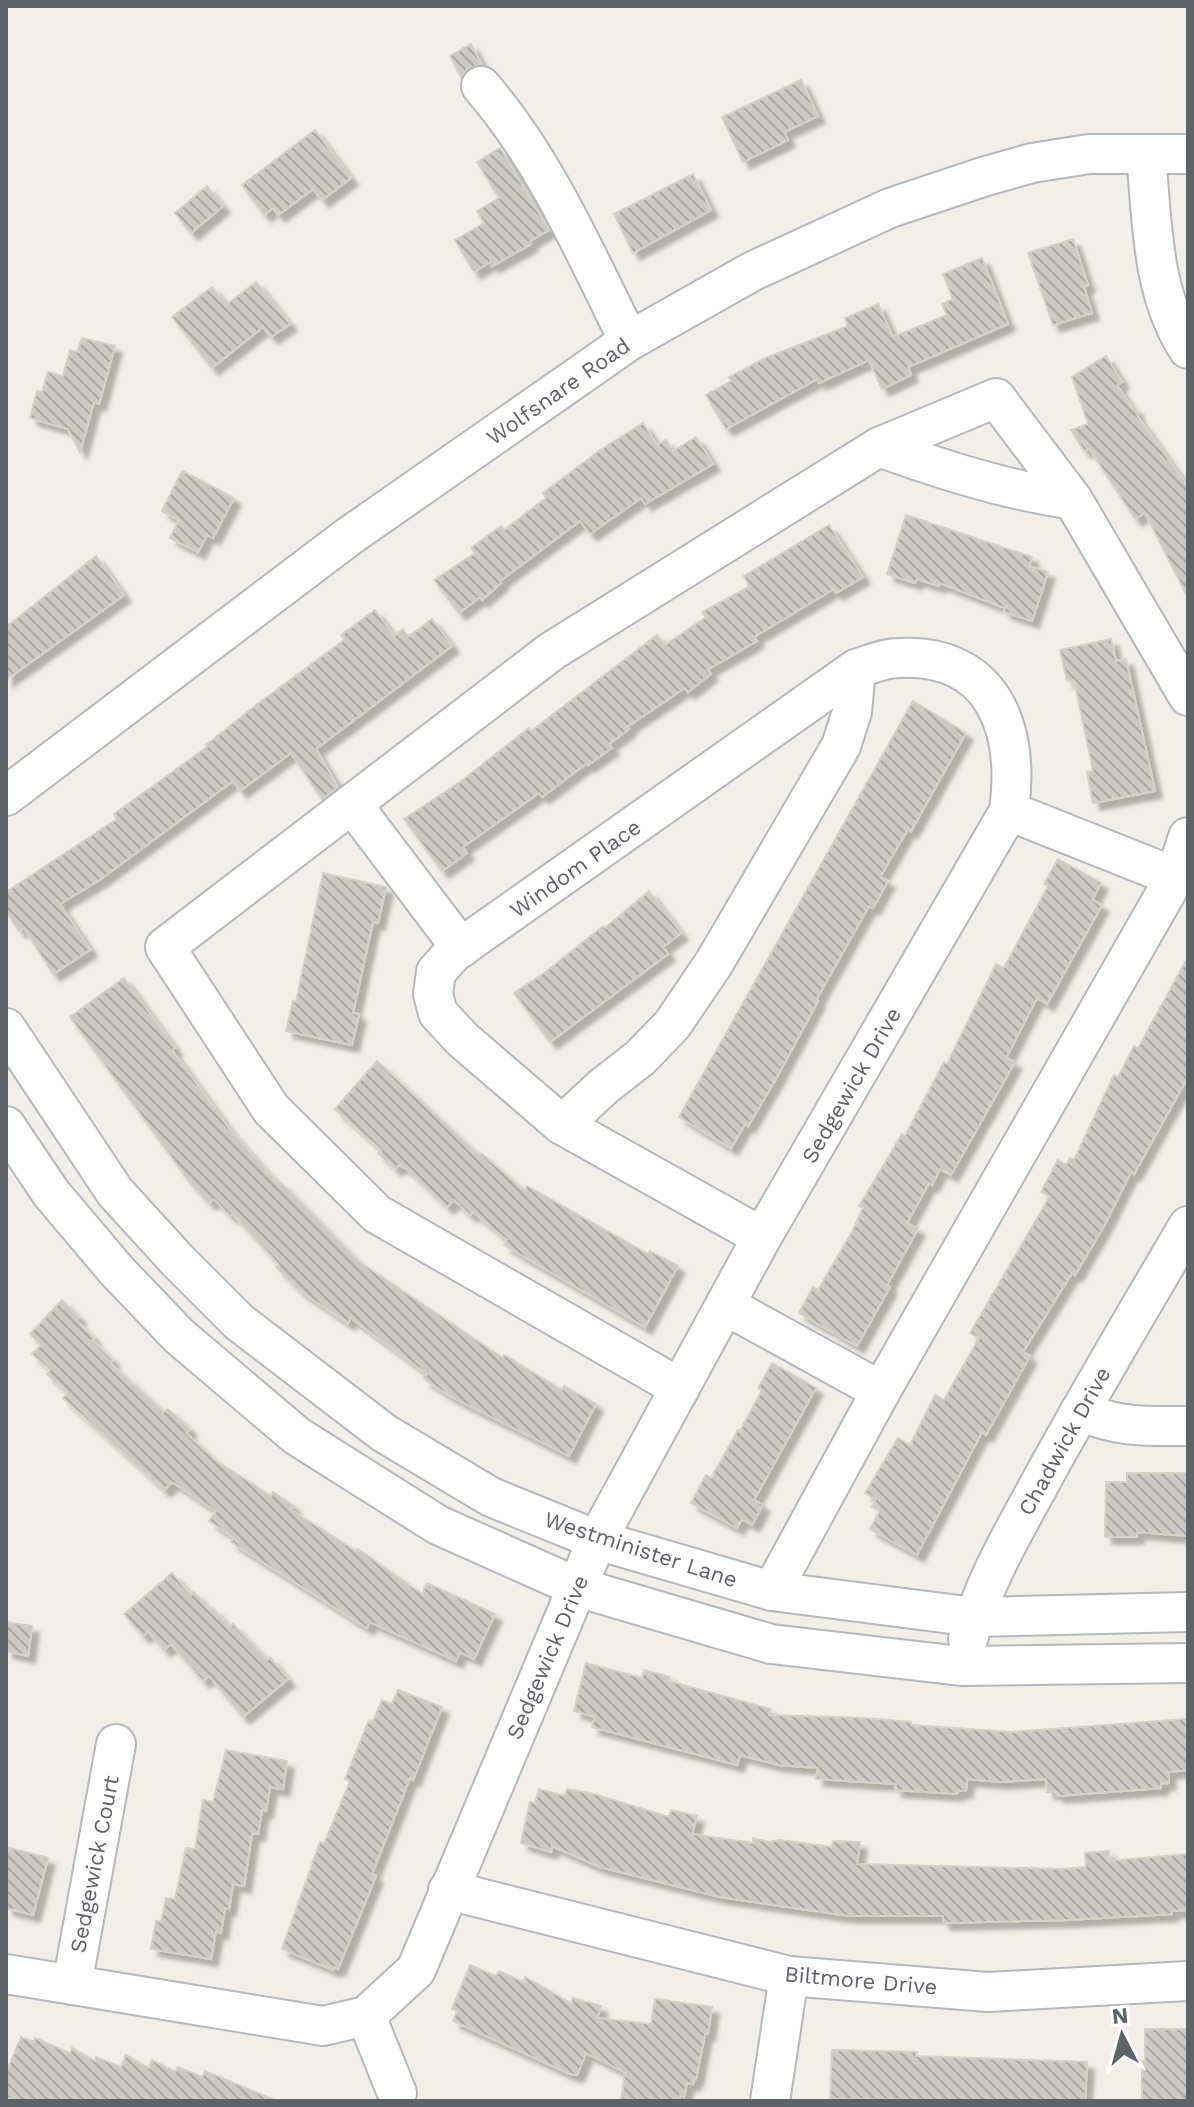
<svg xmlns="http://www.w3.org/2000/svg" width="1194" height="2107" font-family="'Work Sans',sans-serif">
<defs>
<pattern id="building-back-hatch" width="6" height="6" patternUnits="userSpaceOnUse" patternTransform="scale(2)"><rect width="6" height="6" fill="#cccac5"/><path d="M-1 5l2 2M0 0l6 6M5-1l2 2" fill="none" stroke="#a9a8a4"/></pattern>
<filter id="shadow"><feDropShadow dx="7" dy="7" stdDeviation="2" flood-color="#0004"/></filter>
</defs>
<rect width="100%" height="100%" fill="#f1efe8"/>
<g fill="url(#building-back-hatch)" stroke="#d6d1c6" stroke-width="2" filter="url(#shadow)">
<path d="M471,44L482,65L468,68L461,77L450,56Z"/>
<path d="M801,80L818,116L784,132L788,140L743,162L722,117Z"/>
<path d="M315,130L351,178L322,200L313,189L278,215L273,208L264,215L242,185Z"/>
<path d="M500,148L549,230L530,241L531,244L492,266L490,262L474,272L455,240L484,223L477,211L499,198L477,162Z"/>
<path d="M693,174L711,210L633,253L614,214Z"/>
<path d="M207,186L223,206L191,233L175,213Z"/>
<path d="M1073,239L1088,285L1084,287L1092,313L1053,325L1028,253Z"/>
<path d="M982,258L1008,324L908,367L911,375L882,389L869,360L819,383L817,379L726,429L706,395L731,381L729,377L765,358L848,326L845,318L878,304L893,337L947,315L942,304L953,299L943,274Z"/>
<path d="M256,282L290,324L271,337L263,327L212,368L172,317L212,287L226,305Z"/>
<path d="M82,338L115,346L99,404L94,402L80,452L68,429L30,418L37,391L42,392L48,372L63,376L70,350L77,352Z"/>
<path d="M1106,356L1122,382L1117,385L1132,408L1135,407L1138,417L1188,487V598L1145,513L1135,519L1089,448L1084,451L1071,430L1088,424L1072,377Z"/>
<path d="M643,423L657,445L666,440L673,451L696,437L713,464L645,504L641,498L590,534L580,521L500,581L501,583L482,600L480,597L459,613L434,580L475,553L471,548L501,526L504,530L546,498L543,493L599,451Z"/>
<path d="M182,471L234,498L213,538L207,535L198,552L170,538L179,520L162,511Z"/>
<path d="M906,515L1032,557L1029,566L1048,572L1032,621L1004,612L1005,608L940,583L939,586L917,579L915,583L887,574Z"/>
<path d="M829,525L863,577L836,593L834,589L754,637L757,641L707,670L711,674L688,692L685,688L627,727L629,729L609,744L612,748L588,765L587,763L542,797L539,793L463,847L467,853L442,871L404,819L460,782L529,728L531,731L657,635L665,645L706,617L702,612L749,587L744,576Z"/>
<path d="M96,556L124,595L6,680V627Z"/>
<path d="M375,610L394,636L403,629L408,637L432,619L452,646L316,749L338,787L322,799L291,753L240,791L233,781L101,879L60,904L90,950L53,974L24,928L19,931L6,911V892L117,819L114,814L207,747L206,745L255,706L344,640L341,635Z"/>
<path d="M1111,639L1116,661L1126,659L1155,791L1093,803L1087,772L1093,771L1074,680L1067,681L1060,650Z"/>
<path d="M913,701L966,733L911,831L908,829L880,877L888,881L873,908L869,906L816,1000L818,1001L777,1077L748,1126L745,1124L731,1148L679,1117Z"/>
<path d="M1058,859L1101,883L1092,900L1102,905L1047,1004L1037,998L1006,1058L1015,1062L951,1175L940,1169L932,1185L929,1183L907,1223L918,1229L887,1285L890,1287L857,1346L799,1313L813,1287L818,1290L853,1230L863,1208L859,1206L902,1134L905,1136L944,1062L947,1064L996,964L1004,968L1048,886L1044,884Z"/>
<path d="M323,873L386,887L378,923L373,922L353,1013L359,1014L352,1045L286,1031L293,1001L296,1002Z"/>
<path d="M649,891L681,933L663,947L668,954L550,1042L514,993L544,973L603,926L605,928Z"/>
<path d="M1188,957V1077L1134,1174L1131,1172L1104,1226L1075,1275L1072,1273L1023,1352L1030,1356L986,1435L982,1432L917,1555L870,1529L880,1511L872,1507L876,1499L865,1493L898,1438L910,1445L935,1395L944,1400L979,1338L970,1333L1050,1196L1041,1192L1058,1160L1066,1165L1070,1158L1074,1160L1114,1075L1118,1077L1134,1046L1138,1048Z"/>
<path d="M124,978L175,1048L172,1050L231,1131L279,1185L281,1183L358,1261L503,1358L504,1355L562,1390L564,1386L596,1404L569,1456L448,1395L424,1379L427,1374L351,1318L348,1323L300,1291L276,1267L279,1265L233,1214L230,1216L214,1199L209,1203L191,1184L70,1017Z"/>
<path d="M377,1061L479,1155L481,1153L525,1191L527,1186L648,1254L650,1251L678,1266L645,1327L504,1245L507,1240L473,1212L470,1215L454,1200L447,1207L407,1169L399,1165L395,1169L378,1153L381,1150L335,1109Z"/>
<path d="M62,1300L79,1317L76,1320L94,1338L92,1340L113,1360L110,1363L164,1412L168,1409L190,1429L186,1433L215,1460L271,1496L273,1492L294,1506L291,1510L356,1551L358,1549L422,1594L427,1583L495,1614L474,1659L460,1652L456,1661L370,1622L367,1628L231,1542L234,1538L209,1521L216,1511L172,1482L164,1490L63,1398L68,1393L47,1374L50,1370L32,1354L41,1345L30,1334Z"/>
<path d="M772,1363L816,1388L754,1500L763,1505L752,1525L742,1519L737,1528L691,1503L706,1475L711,1478L738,1430L740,1431L762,1390L758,1388Z"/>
<path d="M1127,1473H1188V1536L1137,1532V1537H1105L1106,1482H1127Z"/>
<path d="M172,1573L191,1595L194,1592L210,1611L213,1608L229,1627L233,1624L267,1660L270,1657L288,1679L243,1717L209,1676L203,1681L171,1644L164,1650L148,1631L143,1636L124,1614Z"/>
<path d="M6,1622L32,1626L28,1656L6,1651Z"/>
<path d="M586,1663L642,1678L644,1670L670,1677L669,1681L770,1709L769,1715L865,1718L911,1722V1725L1011,1732L1186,1719L1188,1770L1168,1772L1169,1783L1161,1784V1788L1057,1796L1056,1792H1047L1046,1779L1001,1782L967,1779L966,1791H958L957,1794L895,1790L896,1784L816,1779L818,1768L779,1765L740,1755L737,1765L592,1727L595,1717L574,1711Z"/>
<path d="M398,1690L442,1707L413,1780L410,1778L372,1874L376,1876L338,1969L334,1967L333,1970L282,1949L320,1842L324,1844L350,1781L345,1779L369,1720L373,1721L382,1700L392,1704Z"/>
<path d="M226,1750L287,1761L283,1789L270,1787L266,1811L262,1810L258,1834H252L244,1886L233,1884L229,1909L225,1908L221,1933L216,1931L211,1959L151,1949L156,1921L161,1922L166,1898L175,1899L186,1848L195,1849L203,1800L213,1802Z"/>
<path d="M539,1789L565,1796L567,1789L594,1794L669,1817L671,1810L697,1816L692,1834L753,1843V1838L769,1842L780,1840L832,1847L833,1841L860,1842L857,1864L1062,1869L1086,1867L1085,1853L1109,1851L1108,1861L1188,1854V1910L1172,1911V1914L1067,1920L943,1923V1916H849L720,1897L600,1867L552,1846L551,1852L521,1843L530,1802L535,1803Z"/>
<path d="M6,1847L48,1858L33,1915L6,1908Z"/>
<path d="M470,1965L496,1976L499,1971L523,1982L525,1977L571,2003L573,1998L601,2006L597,2018L651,2024L655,1999L712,2007L708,2034H705L696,2079L694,2078L693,2084L687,2083L684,2097L680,2096L679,2101H621L625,2072L586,2053L577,2075L570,2074L453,2021L457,2011L452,2009Z"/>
<path d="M1145,2029H1188V2101H1142V2061H1145Z"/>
<path d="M21,2037L34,2042L35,2038L70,2053L72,2048L95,2061L96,2057L121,2067L126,2055L149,2068L152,2060L175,2072L178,2067L202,2077L205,2071L277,2101H16L6,2097V2073Z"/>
<path d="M832,2050L917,2052L916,2056L1087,2062L1085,2101L830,2099Z"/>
</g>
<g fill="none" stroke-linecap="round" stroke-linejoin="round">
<g stroke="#b5b8bc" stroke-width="42">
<g id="minor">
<path d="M481,86C546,161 585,253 629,341"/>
<path d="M1146,154C1152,219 1151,292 1188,349"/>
<path d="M879,447C943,470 1006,490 1073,500"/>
<path d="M6,796L348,537L629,341L753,271L890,208L986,176L1032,163L1089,154H1188"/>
<path d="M352,804L461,948"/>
<path d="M1009,811L1175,877"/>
<path d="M6,1028L115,1192L178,1261L239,1322L384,1433L491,1497L597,1540L772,1591L974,1617L1188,1612"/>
<path d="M562,1125L604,1086L640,1058L672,1025L714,963L841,746L852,712L856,669"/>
<path d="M6,1126L51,1193L116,1270L179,1336L297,1436L438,1525L577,1587L771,1644L961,1666L1188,1663"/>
<path d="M725,1305L881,1391"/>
<path d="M680,1388L377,1214L271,1109L165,947L552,651L879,447L996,398L1073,500L1188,696"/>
<path d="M1080,1411C1118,1428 1148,1426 1188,1426"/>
<path d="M772,1591L881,1391L1175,877L1188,837"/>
<path d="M968,1639C984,1580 1016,1528 1045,1474C1091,1390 1140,1308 1188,1226"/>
<path d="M448,1890L789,1976L988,1992L1188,1981"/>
<path d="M6,1974L323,2026L366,2016L416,1970L597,1540L762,1237L1009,811C1020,729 994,653 898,658C884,658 869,665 856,669L453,953L436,972L433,994L438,1013L462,1039L562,1125L762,1237"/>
<path d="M72,1985L116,1744"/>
<path d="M366,2016L397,2093"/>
<path d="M770,2101L789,1976"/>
</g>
</g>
<use href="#minor" stroke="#fff" stroke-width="38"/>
</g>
<g text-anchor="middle" stroke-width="7" stroke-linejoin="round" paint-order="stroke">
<g font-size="22" fill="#5f6368" stroke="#fff">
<text transform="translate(558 391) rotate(-35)" y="8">Wolfsnare Road</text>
<text transform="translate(575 868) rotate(-35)" y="8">Windom Place</text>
<text transform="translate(851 1085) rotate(-60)" y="8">Sedgewick Drive</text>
<text transform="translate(1064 1441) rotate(-61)" y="8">Chadwick Drive</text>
<text transform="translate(641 1549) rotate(18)" y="8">Westminister Lane</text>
<text transform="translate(547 1657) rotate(-67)" y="8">Sedgewick Drive</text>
<text transform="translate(94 1864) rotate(-79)" y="8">Sedgewick Court</text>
<text transform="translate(861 1980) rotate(5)" y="8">Biltmore Drive</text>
</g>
</g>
<rect width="1194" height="2107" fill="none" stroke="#5f6368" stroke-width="16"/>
<g transform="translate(1122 2035) rotate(354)" stroke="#ffffff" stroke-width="6" paint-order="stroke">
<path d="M0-6L14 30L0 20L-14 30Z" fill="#5f6368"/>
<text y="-12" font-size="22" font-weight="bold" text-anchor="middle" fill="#5f6368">N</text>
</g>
</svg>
